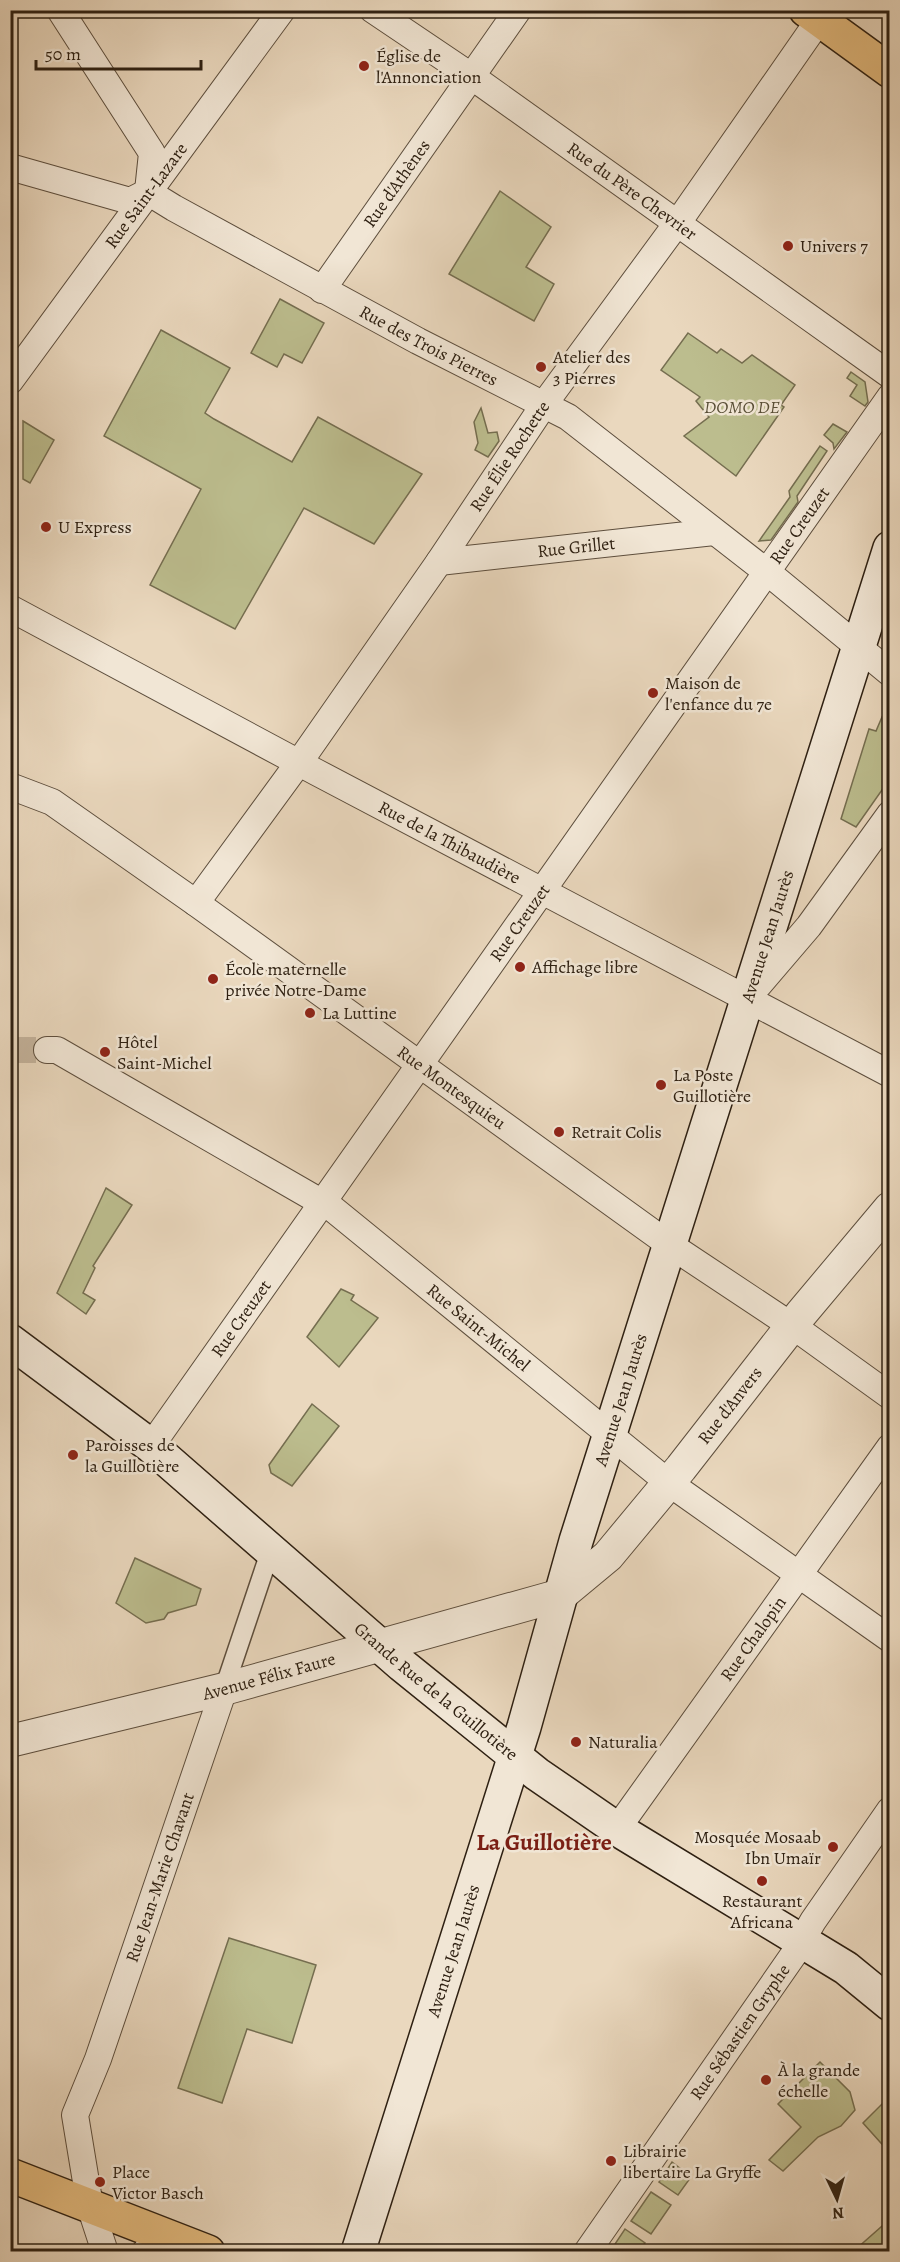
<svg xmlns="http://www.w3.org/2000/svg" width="900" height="2262" font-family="Alegreya,serif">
<rect width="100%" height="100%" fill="#ead8be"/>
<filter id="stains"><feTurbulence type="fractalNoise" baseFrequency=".00333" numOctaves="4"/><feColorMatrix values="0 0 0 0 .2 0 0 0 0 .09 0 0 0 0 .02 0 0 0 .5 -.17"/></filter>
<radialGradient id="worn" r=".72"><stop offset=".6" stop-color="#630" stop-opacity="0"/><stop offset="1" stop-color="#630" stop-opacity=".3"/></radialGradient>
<g fill="#bcbd8e" stroke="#756e50" stroke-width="1.5">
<path d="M500,191L551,227L526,267L554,284L534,321L449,274Z"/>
<path d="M280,299L324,323L302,363L284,354L277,367L251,353Z"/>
<path d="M161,330L230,368L205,413L214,419L292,462L318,417L422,474L374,544L304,508L235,629L150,585L201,489L104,436Z"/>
<path d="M688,333L717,353L721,349L742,363L752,355L795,385L781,405L784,407L736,476L684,436L709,417L696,401L700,397L661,370Z"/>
<path d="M851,372L865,382L868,402L865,406L850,396L857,385L847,378Z"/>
<path d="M481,408L488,433L497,432L499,441L488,457L475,450L478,443L474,422Z"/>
<path d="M23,421L54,440L30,483L23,479Z"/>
<path d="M833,424L847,432L834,449L833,443L824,435Z"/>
<path d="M820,446L827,451L797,496L798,502L771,540L759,541L790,497L789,491Z"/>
<path d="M882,717L889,723V780L856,827L841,819L869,729L876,731Z"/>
<path d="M106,1188L132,1205L93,1266L95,1268L83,1293L95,1300L86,1314L57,1293Z"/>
<path d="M341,1289L354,1295L351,1300L378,1318L339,1367L307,1337Z"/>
<path d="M312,1404L339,1426L292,1486L271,1473L269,1465Z"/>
<path d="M135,1558L201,1589L196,1605L168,1613L164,1619L146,1623L116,1603Z"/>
<path d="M229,1938L316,1965L292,2043L247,2029L222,2103L178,2088Z"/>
<path d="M820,2062L850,2092L855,2110L841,2126L818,2137L783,2171L769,2160L801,2127L778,2104Z"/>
<path d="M884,2102L889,2108V2152L863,2123Z"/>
<path d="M672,2162L691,2177L678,2195L659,2182Z"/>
<path d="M651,2192L671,2205L651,2234L631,2221Z"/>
<path d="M889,2220V2251H858L856,2249Z"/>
<path d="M625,2229L645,2243L639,2251H619L613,2247Z"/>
</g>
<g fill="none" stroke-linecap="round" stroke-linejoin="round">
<path stroke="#c4b39c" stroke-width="26" stroke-dasharray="26 13" stroke-linecap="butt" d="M10,1050H47"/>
<g stroke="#5d4e3d" stroke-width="21">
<path id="pedestrian" d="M224,1689L271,1549"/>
</g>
<g stroke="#5d4e3d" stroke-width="28">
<g id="minor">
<path d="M60,10L152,153L148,191"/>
<path id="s1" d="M373,10L471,76L890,375"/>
<path d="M10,167L130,201L148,192"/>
<path id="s2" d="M148,192L174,208L418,341L568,417L777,580L890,673"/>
<path id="s3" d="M322,290L518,10"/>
<path id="s4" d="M10,381L282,10"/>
<path id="s5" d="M439,562L714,532"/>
<path id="s6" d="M10,608L316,772L890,1074"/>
<path id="s7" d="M10,786L52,802L196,903L670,1245L804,1334L890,1396"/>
<path id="s8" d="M196,903L305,754L439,562L545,403L686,211L826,10"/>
<path d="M750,995L809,926L890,814"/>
<path id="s9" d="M47,1050H57L333,1209L669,1483L890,1639"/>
<path id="s10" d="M151,1446L890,397"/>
<path id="s11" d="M617,1829L890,1447"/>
<path id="s12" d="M105,2252L90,2206L75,2115L98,2059L224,1689"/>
<path d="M145,2252L164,2234"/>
<path id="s13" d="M587,2252L794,1954L813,1921L890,1810"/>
</g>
</g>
<g stroke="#5d4e3d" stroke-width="34">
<g id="tertiary">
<path id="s14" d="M10,1741L224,1689L561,1595L608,1556L681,1468L801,1314L890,1208"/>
</g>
</g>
<g stroke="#2e2012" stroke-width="36">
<g id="secondary">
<path id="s15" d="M10,1341L151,1446L402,1665L537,1774L617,1829L846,1968L890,2004"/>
<path id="s16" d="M358,2252L524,1727L576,1541L890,548"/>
</g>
</g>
<g stroke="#2e2012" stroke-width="36">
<g id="primary">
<path d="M806,10L890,71"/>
<path d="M10,2175L208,2252"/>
</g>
</g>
<use href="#pedestrian" stroke="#f1e6d5" stroke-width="18"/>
<use href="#minor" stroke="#f1e6d5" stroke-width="26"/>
<use href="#tertiary" stroke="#f1e6d5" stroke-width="32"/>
<use href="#secondary" stroke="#f1e6d5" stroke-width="33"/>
<use href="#primary" stroke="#e5bc7f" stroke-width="33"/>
</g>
<g fill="#8f2418" stroke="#f1e6d5" stroke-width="2">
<circle cx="364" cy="66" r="6"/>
<circle cx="788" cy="246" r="6"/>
<circle cx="541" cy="367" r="6"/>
<circle cx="46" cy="527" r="6"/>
<circle cx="653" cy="693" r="6"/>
<circle cx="520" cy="967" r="6"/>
<circle cx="213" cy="979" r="6"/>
<circle cx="310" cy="1013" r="6"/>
<circle cx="105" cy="1052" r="6"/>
<circle cx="661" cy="1085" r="6"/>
<circle cx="559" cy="1132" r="6"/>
<circle cx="73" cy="1455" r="6"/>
<circle cx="576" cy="1742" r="6"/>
<circle cx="833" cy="1847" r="6"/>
<circle cx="762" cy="1881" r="6"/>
<circle cx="766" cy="2080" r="6"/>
<circle cx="611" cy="2161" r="6"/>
<circle cx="100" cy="2182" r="6"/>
</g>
<g text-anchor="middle" stroke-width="5" stroke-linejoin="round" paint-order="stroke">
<g font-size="18" fill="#2e2012" stroke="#f1e6d5" text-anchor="start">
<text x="376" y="62">Église de<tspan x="376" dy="21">l'Annonciation</tspan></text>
<text x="800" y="252">Univers 7</text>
<text x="553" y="363">Atelier des<tspan x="553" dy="21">3 Pierres</tspan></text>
<text x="58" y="533">U Express</text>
<text x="665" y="689">Maison de<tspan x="665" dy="21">l'enfance du 7e</tspan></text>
<text x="532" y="973">Affichage libre</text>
<text x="225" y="975">École maternelle<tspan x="225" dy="21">privée Notre-Dame</tspan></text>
<text x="322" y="1019">La Luttine</text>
<text x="117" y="1048">Hôtel<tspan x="117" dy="21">Saint-Michel</tspan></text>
<text x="673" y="1081">La Poste<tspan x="673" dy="21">Guillotière</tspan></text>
<text x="571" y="1138">Retrait Colis</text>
<text x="85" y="1451">Paroisses de<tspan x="85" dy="21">la Guillotière</tspan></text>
<text x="588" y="1748">Naturalia</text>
<text x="821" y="1843" text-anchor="end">Mosquée Mosaab<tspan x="821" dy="21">Ibn Umaïr</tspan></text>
<text x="762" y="1907" text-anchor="middle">Restaurant<tspan x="762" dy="21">Africana</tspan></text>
<text x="778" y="2076">À la grande<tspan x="778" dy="21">échelle</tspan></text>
<text x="623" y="2157">Librairie<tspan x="623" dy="21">libertaire La Gryffe</tspan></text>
<text x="112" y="2178">Place<tspan x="112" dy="21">Victor Basch</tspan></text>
</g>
<g font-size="18" fill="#2e2012" stroke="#f1e6d5">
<text dy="6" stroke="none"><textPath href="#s3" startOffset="130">Rue d'Athènes</textPath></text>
<text dy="6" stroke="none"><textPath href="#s1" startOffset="316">Rue du Père Chevrier</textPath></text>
<text dy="6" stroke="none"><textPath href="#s4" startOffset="230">Rue Saint-Lazare</textPath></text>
<text dy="6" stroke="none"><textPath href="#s2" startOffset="320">Rue des Trois Pierres</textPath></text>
<text dy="6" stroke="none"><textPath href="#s8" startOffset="546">Rue Élie Rochette</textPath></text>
<text dy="6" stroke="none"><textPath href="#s10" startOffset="1126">Rue Creuzet</textPath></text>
<text dy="6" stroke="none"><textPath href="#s5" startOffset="138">Rue Grillet</textPath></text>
<text dy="6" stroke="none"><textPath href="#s6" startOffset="498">Rue de la Thibaudière</textPath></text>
<text dy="6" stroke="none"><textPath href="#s10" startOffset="640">Rue Creuzet</textPath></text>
<text dy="6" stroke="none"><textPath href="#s16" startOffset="1378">Avenue Jean Jaurès</textPath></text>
<text dy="6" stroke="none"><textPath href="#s7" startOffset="536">Rue Montesquieu</textPath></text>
<text dy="6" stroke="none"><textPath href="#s10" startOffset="156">Rue Creuzet</textPath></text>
<text dy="6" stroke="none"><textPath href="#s9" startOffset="516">Rue Saint-Michel</textPath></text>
<text dy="6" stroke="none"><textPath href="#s16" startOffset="892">Avenue Jean Jaurès</textPath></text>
<text dy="6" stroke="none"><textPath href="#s14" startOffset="825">Rue d'Anvers</textPath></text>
<text dy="6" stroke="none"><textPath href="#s11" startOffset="234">Rue Chalopin</textPath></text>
<text dy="6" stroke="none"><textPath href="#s14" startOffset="267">Avenue Félix Faure</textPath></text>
<text dy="6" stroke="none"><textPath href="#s15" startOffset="552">Grande Rue de la Guillotière</textPath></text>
<text dy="6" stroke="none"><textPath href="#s12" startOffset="393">Rue Jean-Marie Chavant</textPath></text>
<text dy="6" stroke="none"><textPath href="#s16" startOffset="316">Avenue Jean Jaurès</textPath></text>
<text dy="6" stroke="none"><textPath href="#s13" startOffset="268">Rue Sébastien Gryphe</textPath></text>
</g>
<g font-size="18" font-style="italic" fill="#594f37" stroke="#f1e6d5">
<text x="742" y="413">DOMO DE</text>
</g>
<g font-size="24" font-weight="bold" fill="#7a1f14" stroke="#f1e6d5">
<text x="544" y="1850">La Guillotière</text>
</g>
</g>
<rect width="900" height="2262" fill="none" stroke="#ead8be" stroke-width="36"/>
<rect x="12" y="12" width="876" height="2238" fill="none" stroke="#2e2012" stroke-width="3"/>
<rect x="18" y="18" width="864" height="2226" fill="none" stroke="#2e2012" stroke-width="1.5"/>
<g transform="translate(837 2199) rotate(175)" stroke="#f1e6d5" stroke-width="4.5" paint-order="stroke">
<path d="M0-4.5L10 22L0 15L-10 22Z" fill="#2e2012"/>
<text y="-9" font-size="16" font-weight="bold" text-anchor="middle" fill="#2e2012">N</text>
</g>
<path d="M36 60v9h165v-9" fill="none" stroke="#2e2012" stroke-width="3"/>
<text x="45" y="60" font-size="18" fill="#2e2012" stroke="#f1e6d5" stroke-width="4.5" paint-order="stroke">50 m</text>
<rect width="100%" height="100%" filter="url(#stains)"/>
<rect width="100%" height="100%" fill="url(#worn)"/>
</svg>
